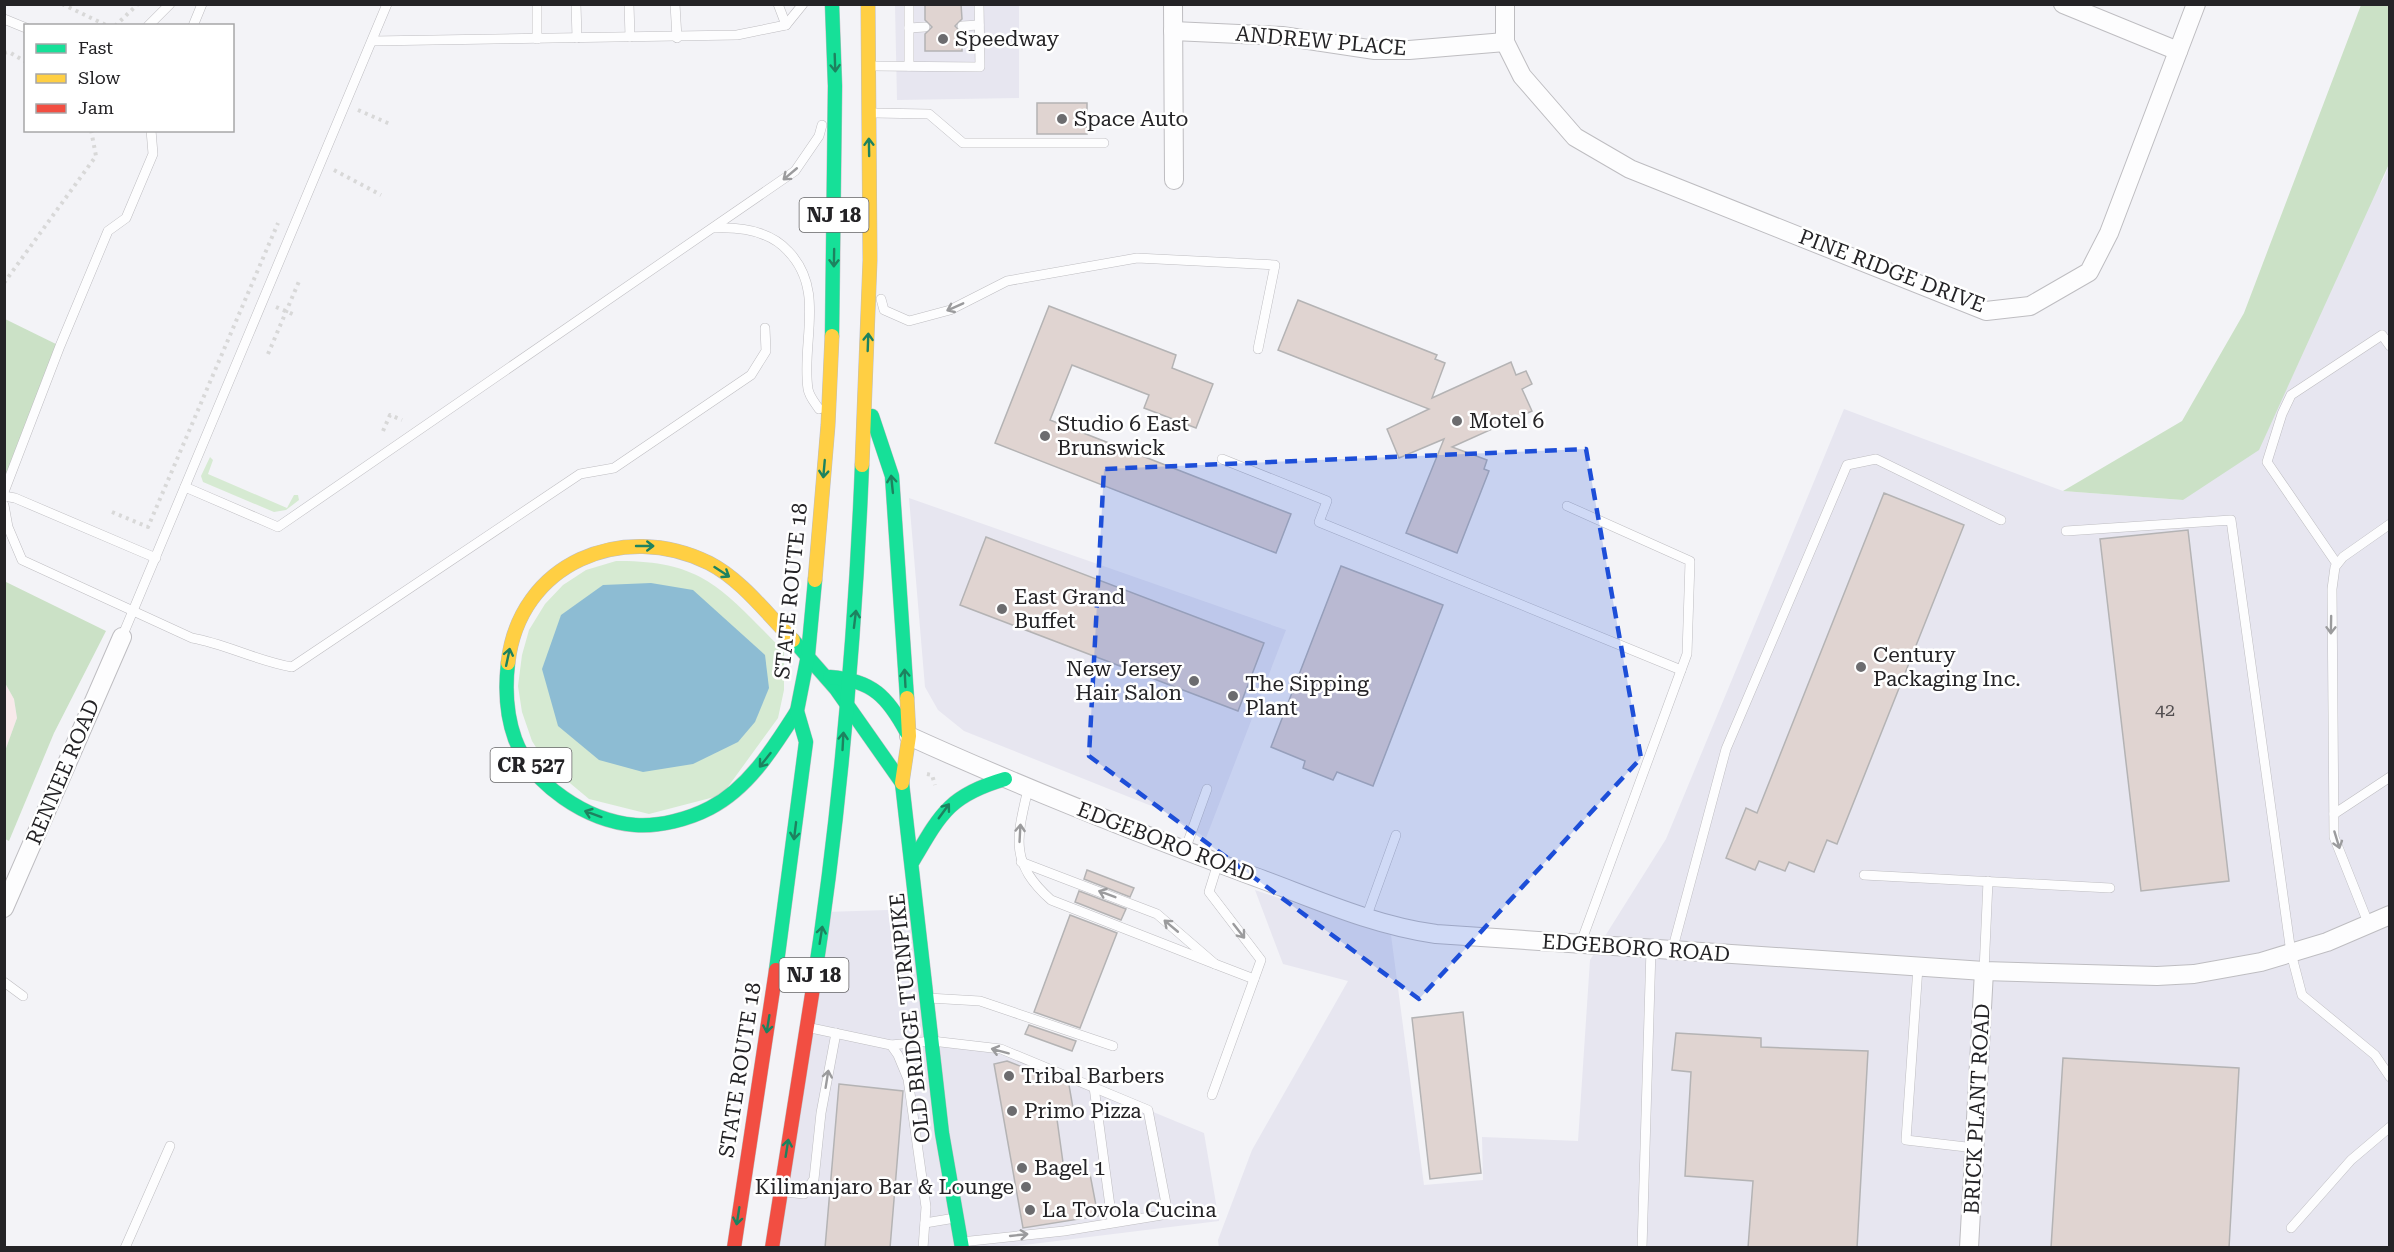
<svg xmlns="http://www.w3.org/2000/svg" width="2394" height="1252" font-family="'Roboto Serif',serif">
<rect width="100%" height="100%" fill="#f3f3f7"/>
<g fill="#e7e6f0">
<path d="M895,5H1019V98L897,100Z"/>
<path d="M2389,164V1247L1219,1248L1218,1240L1252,1150L1348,981L1283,964L1255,890L1391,935L1424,1185L1483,1180L1482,1137L1578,1141L1590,960L1666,839L1844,409L2063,491L2183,500L2384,178Z"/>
<path d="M909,498L1286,630L1206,838L1164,811L964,731L938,710L925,687Z"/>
<path d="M919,909L932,1041L1001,1049L1204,1133L1219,1221L999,1248H772L825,912Z"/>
</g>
<path fill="#f8e9ea" d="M5,683L14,699L17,718L5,751Z"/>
<g fill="#d6ead2">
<path d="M210,457L213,460L208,474L287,508L294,495H298L299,500L286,510L274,512L203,482L201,476Z"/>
<path d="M616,561C706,560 724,592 784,651V690L778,718L722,795L649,814L589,799L546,763L532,741L522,712L518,686L522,655L529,630L545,604L563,585L586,570Z"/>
</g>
<g fill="#cbe1c6">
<path d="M2361,5H2389V164L2259,450L2183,500L2063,491L2182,421L2244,313Z"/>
<path d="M5,319L60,346L5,492Z"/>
<path d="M4,581L106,631L54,733L9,841L5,839V751L17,718L14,699L5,683Z"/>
</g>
<path fill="#8dbcd3" d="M651,583L693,590L765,655L769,688L755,722L738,742L693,764L643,772L599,760L558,726L542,669L561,615L603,585Z"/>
<g fill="#e0d4d1" stroke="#b4b3b4" stroke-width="1.5">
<path d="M925,4H961L962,19L955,26L962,33V51H925V34L932,27L925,20Z"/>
<rect x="1037" y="103" width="50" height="31"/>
<path d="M1298,300L1437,355L1435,359L1445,363L1432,398L1511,362L1516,375L1526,371L1532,384L1522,389L1532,411L1452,447L1487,460L1484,469L1489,471L1457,553L1406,533L1444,439L1399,458L1387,429L1429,409L1278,350Z"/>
<path d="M1049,306L1176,355L1172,368L1213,384L1196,428L1144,408L1149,395L1072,365L1050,420L1291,514L1276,553L995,443Z"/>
<path d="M1884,493L1964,525L1837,844L1827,840L1814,872L1789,862L1785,871L1759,861L1755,870L1726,858L1746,808L1757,813Z"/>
<path d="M2188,530L2229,881L2141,891L2100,539Z"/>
<path d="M986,537L1264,643L1238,711L960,605Z"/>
<path d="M1341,566L1443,605L1373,786L1337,772L1333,780L1303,768L1305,761L1271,747Z"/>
<path d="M1087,870L1134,888L1130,897L1084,879Z"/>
<path d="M1079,891L1126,909L1121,920L1075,902Z"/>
<path d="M1070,915L1117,933L1080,1028L1034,1012Z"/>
<path d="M1463,1012L1481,1173L1430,1179L1412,1018Z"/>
<path d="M1029,1025L1076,1041L1072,1051L1025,1034Z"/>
<path d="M1676,1033L1761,1038V1047L1868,1051L1857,1248H1748L1753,1181L1685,1176L1691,1072L1672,1070Z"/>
<path d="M2063,1058L2239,1068L2229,1248H2051Z"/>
<path d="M1007,1061L1069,1085L1073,1108L1056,1112L1065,1177L1090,1174L1098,1216L1023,1228L994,1064Z"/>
<path d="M839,1084L903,1091L890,1248H825Z"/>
</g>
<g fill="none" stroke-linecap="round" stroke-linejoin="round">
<g stroke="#bebdc1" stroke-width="10">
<g id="lane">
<path d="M537,4V39"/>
<path d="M576,4L577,38"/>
<path d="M629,4L630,37"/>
<path d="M675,4L677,38"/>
<path d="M778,4L786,25"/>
<path d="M4,19L26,28"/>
<path d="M148,26L170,4"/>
<path d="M193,26L202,4"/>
<path d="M962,26L979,25"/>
<path d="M909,28L925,27"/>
<path d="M372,41L737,35L786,25L803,4"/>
<path d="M873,66L980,67L979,4"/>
<path d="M909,66V4"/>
<path d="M874,113L929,114L963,143H1104"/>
<path d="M715,228C741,227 770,231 788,251C826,290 801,342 808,389C809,396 815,403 819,409"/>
<path d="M881,299L884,310L909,321L950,310L1007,281L1137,258L1275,265L1258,349"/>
<path d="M1222,459L1327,501L1319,522L1681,670"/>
<path d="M185,487L278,527L795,171L819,136L822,125"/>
<path d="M4,492L60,346L108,231L126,218L153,154L151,130"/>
<path d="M4,496L15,498L156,558"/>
<path d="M4,505L8,527L22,560L192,638C226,644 257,661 292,667L580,474L614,468L751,375L766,351L765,328"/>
<path d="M1567,506L1690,561L1687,654L1580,945"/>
<path d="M2066,531L2231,520L2291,953L2302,995L2375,1055L2390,1077"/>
<path d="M2337,564L2267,462L2282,414L2291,395L2382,335L2390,346"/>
<path d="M122,637L387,4"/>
<path d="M1028,789C1016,840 1010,863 1051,900L1215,964"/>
<path d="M2334,814L2390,777"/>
<path d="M1185,850L1207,789"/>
<path d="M1021,862L1157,914L1215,964L1254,979"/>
<path d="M1864,875L2110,888"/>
<path d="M1366,918L1396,835"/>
<path d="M2369,925L2334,837L2332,589L2335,567L2343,557L2390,524"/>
<path d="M1672,951L1726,749L1847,465L1876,459L2001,520"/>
<path d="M1918,967L1906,1140L1975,1148"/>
<path d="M1984,971L1988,881"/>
<path d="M4,982L23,996"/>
<path d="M928,998L980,1001L1113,1046"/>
<path d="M811,1028L891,1045L898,1055L908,1079L926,1207L923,1248"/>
<path d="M891,1045L932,1041L1001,1049L1148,1110L1168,1214L1064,1231L961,1242"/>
<path d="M1094,1087L1112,1221"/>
<path d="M1212,1095L1261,960L1209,892L1218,863"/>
<path d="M786,1192L804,1194L814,1179L821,1113L836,1033"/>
<path d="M925,1223L955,1218"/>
<path d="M2291,1228L2351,1160L2390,1127"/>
<path d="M125,1248L170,1146"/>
<path d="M1642,1248L1651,949"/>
</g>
</g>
<g stroke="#bebdc1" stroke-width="20">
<g id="street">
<path d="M1173,4L1174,180"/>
<path d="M1505,4V42L1522,76L1575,137L1630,169L1986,311L2030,306L2089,272L2109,233L2196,4"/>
<path d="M2063,4L2178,51"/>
<path d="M1173,31L1282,36L1375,50H1409L1505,42"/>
<path d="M909,736C1021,787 1135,832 1250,875C1311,897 1371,925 1436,934L1984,971L2157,976L2194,974L2261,962L2327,942L2390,915"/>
<path d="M4,908L122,637"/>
<path d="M1969,1248L1984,971"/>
</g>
</g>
<g stroke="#bebdc1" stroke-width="15">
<g id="fast">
<path d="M832,4L835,86L832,336"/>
<path d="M872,416L892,476L907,698"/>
<path d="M793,640L836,689L902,783"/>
<path d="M508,663C505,689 506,714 515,739C532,785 587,821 635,825C659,827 689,819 710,808C749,788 774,747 797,711"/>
<path d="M830,677C872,680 888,697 907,733"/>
<path d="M902,783L942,1133L962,1248"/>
<path d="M913,861C941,813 950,795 1005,779"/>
<path d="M776,970L806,742L797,711L808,655L815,580"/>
<path d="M813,988C840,815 855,640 862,465"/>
</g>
</g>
<g stroke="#bebdc1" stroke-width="15">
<g id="slow">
<path d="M862,465L870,260L868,4"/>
<path d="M815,580L828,425L832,336"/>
<path d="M508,663C519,563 623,520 709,563C742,580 767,614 793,640"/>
<path d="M902,783L909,736L907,698"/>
</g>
</g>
<g stroke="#bebdc1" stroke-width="15">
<g id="jam">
<path d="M734,1248L776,970"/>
<path d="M772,1248L813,988"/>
</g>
</g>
<g stroke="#d8d8d8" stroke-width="4" stroke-dasharray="3 4.5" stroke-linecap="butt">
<path d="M62,4L108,26"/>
<path d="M115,26L138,4"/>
<path d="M4,53L9,52L26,62"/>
<path d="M358,110L390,124"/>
<path d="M334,170L381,195"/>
<path d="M4,283L96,156L91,130"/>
<path d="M276,307L295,315"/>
<path d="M268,354L300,279"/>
<path d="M383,431L390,415L402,420"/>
<path d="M112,512L148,527L278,223"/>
<path d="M927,774L932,775L935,785"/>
</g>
<use href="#lane" stroke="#fdfdfe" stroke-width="9"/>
<use href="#street" stroke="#fdfdfe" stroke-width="18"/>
<use href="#fast" stroke="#16e098" stroke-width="14"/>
<use href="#slow" stroke="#ffcf43" stroke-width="14"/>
<use href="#jam" stroke="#f24e42" stroke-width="14"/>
</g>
<defs><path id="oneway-shaft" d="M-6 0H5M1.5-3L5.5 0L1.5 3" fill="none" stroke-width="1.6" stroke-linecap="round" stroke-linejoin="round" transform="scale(1.5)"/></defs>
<g stroke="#1d825f">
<use href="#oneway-shaft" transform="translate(835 63) rotate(88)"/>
<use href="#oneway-shaft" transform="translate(869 147) rotate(-91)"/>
<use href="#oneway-shaft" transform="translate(834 258) rotate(91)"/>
<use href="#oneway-shaft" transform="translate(868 342) rotate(-88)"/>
<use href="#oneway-shaft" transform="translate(824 469) rotate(95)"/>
<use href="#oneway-shaft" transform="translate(892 484) rotate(-96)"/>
<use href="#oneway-shaft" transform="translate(645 546)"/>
<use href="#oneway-shaft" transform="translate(722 572) rotate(33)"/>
<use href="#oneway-shaft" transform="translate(855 619) rotate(-83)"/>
<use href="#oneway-shaft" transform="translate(508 657) rotate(-78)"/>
<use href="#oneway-shaft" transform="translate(905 678) rotate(-93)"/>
<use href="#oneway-shaft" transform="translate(843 741) rotate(-87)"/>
<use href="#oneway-shaft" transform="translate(765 760) rotate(128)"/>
<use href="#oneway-shaft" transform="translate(944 811) rotate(-54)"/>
<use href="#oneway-shaft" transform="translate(593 814) rotate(-160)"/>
<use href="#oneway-shaft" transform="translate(795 831) rotate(97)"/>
<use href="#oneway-shaft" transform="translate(821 935) rotate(-81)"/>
<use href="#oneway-shaft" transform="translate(768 1024) rotate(99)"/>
<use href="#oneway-shaft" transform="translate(787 1148) rotate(-81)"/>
<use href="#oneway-shaft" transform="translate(738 1216) rotate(99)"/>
</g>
<g stroke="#9b9b9d">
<use href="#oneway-shaft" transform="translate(790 174) rotate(140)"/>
<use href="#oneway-shaft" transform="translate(955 307) rotate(156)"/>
<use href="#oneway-shaft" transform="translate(2331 625) rotate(91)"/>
<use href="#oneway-shaft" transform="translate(1020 833) rotate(-87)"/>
<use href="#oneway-shaft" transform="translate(2337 840) rotate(73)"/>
<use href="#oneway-shaft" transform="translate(1107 894) rotate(-159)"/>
<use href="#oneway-shaft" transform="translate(1171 926) rotate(-140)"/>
<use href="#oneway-shaft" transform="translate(1239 931) rotate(52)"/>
<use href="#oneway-shaft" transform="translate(1000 1051) rotate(-165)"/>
<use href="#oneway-shaft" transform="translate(827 1079) rotate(-81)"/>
<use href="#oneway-shaft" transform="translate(1019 1235) rotate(-6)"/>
</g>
<path fill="#1d4ed8" fill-opacity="0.2" stroke="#1d4ed8" stroke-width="4.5" stroke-dasharray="12 8" stroke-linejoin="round" d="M1586,449L1641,758L1419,999L1089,756L1104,469Z"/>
<g fill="#6c6c6f" stroke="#fff" stroke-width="2">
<circle cx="943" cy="39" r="6"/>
<circle cx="1062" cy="119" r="6"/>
<circle cx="1457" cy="421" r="6"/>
<circle cx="1045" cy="436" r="6"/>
<circle cx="1002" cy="609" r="6"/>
<circle cx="1861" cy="667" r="6"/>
<circle cx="1194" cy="681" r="6"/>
<circle cx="1233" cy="696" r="6"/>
<circle cx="1009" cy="1076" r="6"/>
<circle cx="1012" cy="1111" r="6"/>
<circle cx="1022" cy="1168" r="6"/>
<circle cx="1026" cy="1187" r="6"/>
<circle cx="1030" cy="1210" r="6"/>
</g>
<g text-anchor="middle" stroke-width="5" stroke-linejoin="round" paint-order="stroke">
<g font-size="18" fill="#534f51">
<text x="2165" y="716">42</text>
</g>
<g fill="#fff" stroke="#666567" stroke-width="1.5">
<rect x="799.5" y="198" width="69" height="34" rx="4.5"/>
<rect x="490.5" y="748" width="81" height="34" rx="4.5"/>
<rect x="779.5" y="958" width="69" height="34" rx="4.5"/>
</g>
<g font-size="20" font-weight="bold" fill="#242326">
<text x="834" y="222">NJ 18</text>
<text x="531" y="772">CR 527</text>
<text x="814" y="982">NJ 18</text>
</g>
<g font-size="21" fill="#242326" stroke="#fff" text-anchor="start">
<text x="955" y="46">Speedway</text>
<text x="1074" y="126">Space Auto</text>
<text x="1469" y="428">Motel 6</text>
<text x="1057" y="431">Studio 6 East<tspan x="1057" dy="24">Brunswick</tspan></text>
<text x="1014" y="604">East Grand<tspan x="1014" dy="24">Buffet</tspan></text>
<text x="1873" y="662">Century<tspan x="1873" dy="24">Packaging Inc.</tspan></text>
<text x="1182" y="676" text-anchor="end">New Jersey<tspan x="1182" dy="24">Hair Salon</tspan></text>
<text x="1245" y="691">The Sipping<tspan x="1245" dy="24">Plant</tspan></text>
<text x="1021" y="1083">Tribal Barbers</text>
<text x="1024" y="1118">Primo Pizza</text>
<text x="1034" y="1175">Bagel 1</text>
<text x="1014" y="1194" text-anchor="end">Kilimanjaro Bar &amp; Lounge</text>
<text x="1042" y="1217">La Tovola Cucina</text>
</g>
<g font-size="21" fill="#242326" stroke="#fff">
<text transform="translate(1321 41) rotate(5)" y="7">ANDREW PLACE</text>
<text transform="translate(1892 271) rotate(21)" y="7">PINE RIDGE DRIVE</text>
<text transform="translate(791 591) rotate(-84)" y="7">STATE ROUTE 18</text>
<text transform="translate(63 772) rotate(-67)" y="7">RENNEE ROAD</text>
<text transform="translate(1166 842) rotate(21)" y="7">EDGEBORO ROAD</text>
<text transform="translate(1636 948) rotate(4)" y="7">EDGEBORO ROAD</text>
<text transform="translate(910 1018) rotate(-96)" y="7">OLD BRIDGE TURNPIKE</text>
<text transform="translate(740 1070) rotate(-81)" y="7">STATE ROUTE 18</text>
<text transform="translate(1977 1109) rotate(-87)" y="7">BRICK PLANT ROAD</text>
</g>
</g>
<rect width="2394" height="1252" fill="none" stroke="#242326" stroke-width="12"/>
<rect x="24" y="24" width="210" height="108" fill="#ffffff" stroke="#a7a7a8" stroke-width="1.5"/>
<rect x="36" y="44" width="30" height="9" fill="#16e098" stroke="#a7a7a8" stroke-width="1.5"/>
<text x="78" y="54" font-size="18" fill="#242326">Fast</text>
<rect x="36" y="74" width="30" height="9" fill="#ffcf43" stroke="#a7a7a8" stroke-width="1.5"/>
<text x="78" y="84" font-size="18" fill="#242326">Slow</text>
<rect x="36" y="104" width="30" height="9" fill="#f24e42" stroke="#a7a7a8" stroke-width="1.5"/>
<text x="78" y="114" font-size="18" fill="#242326">Jam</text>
</svg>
